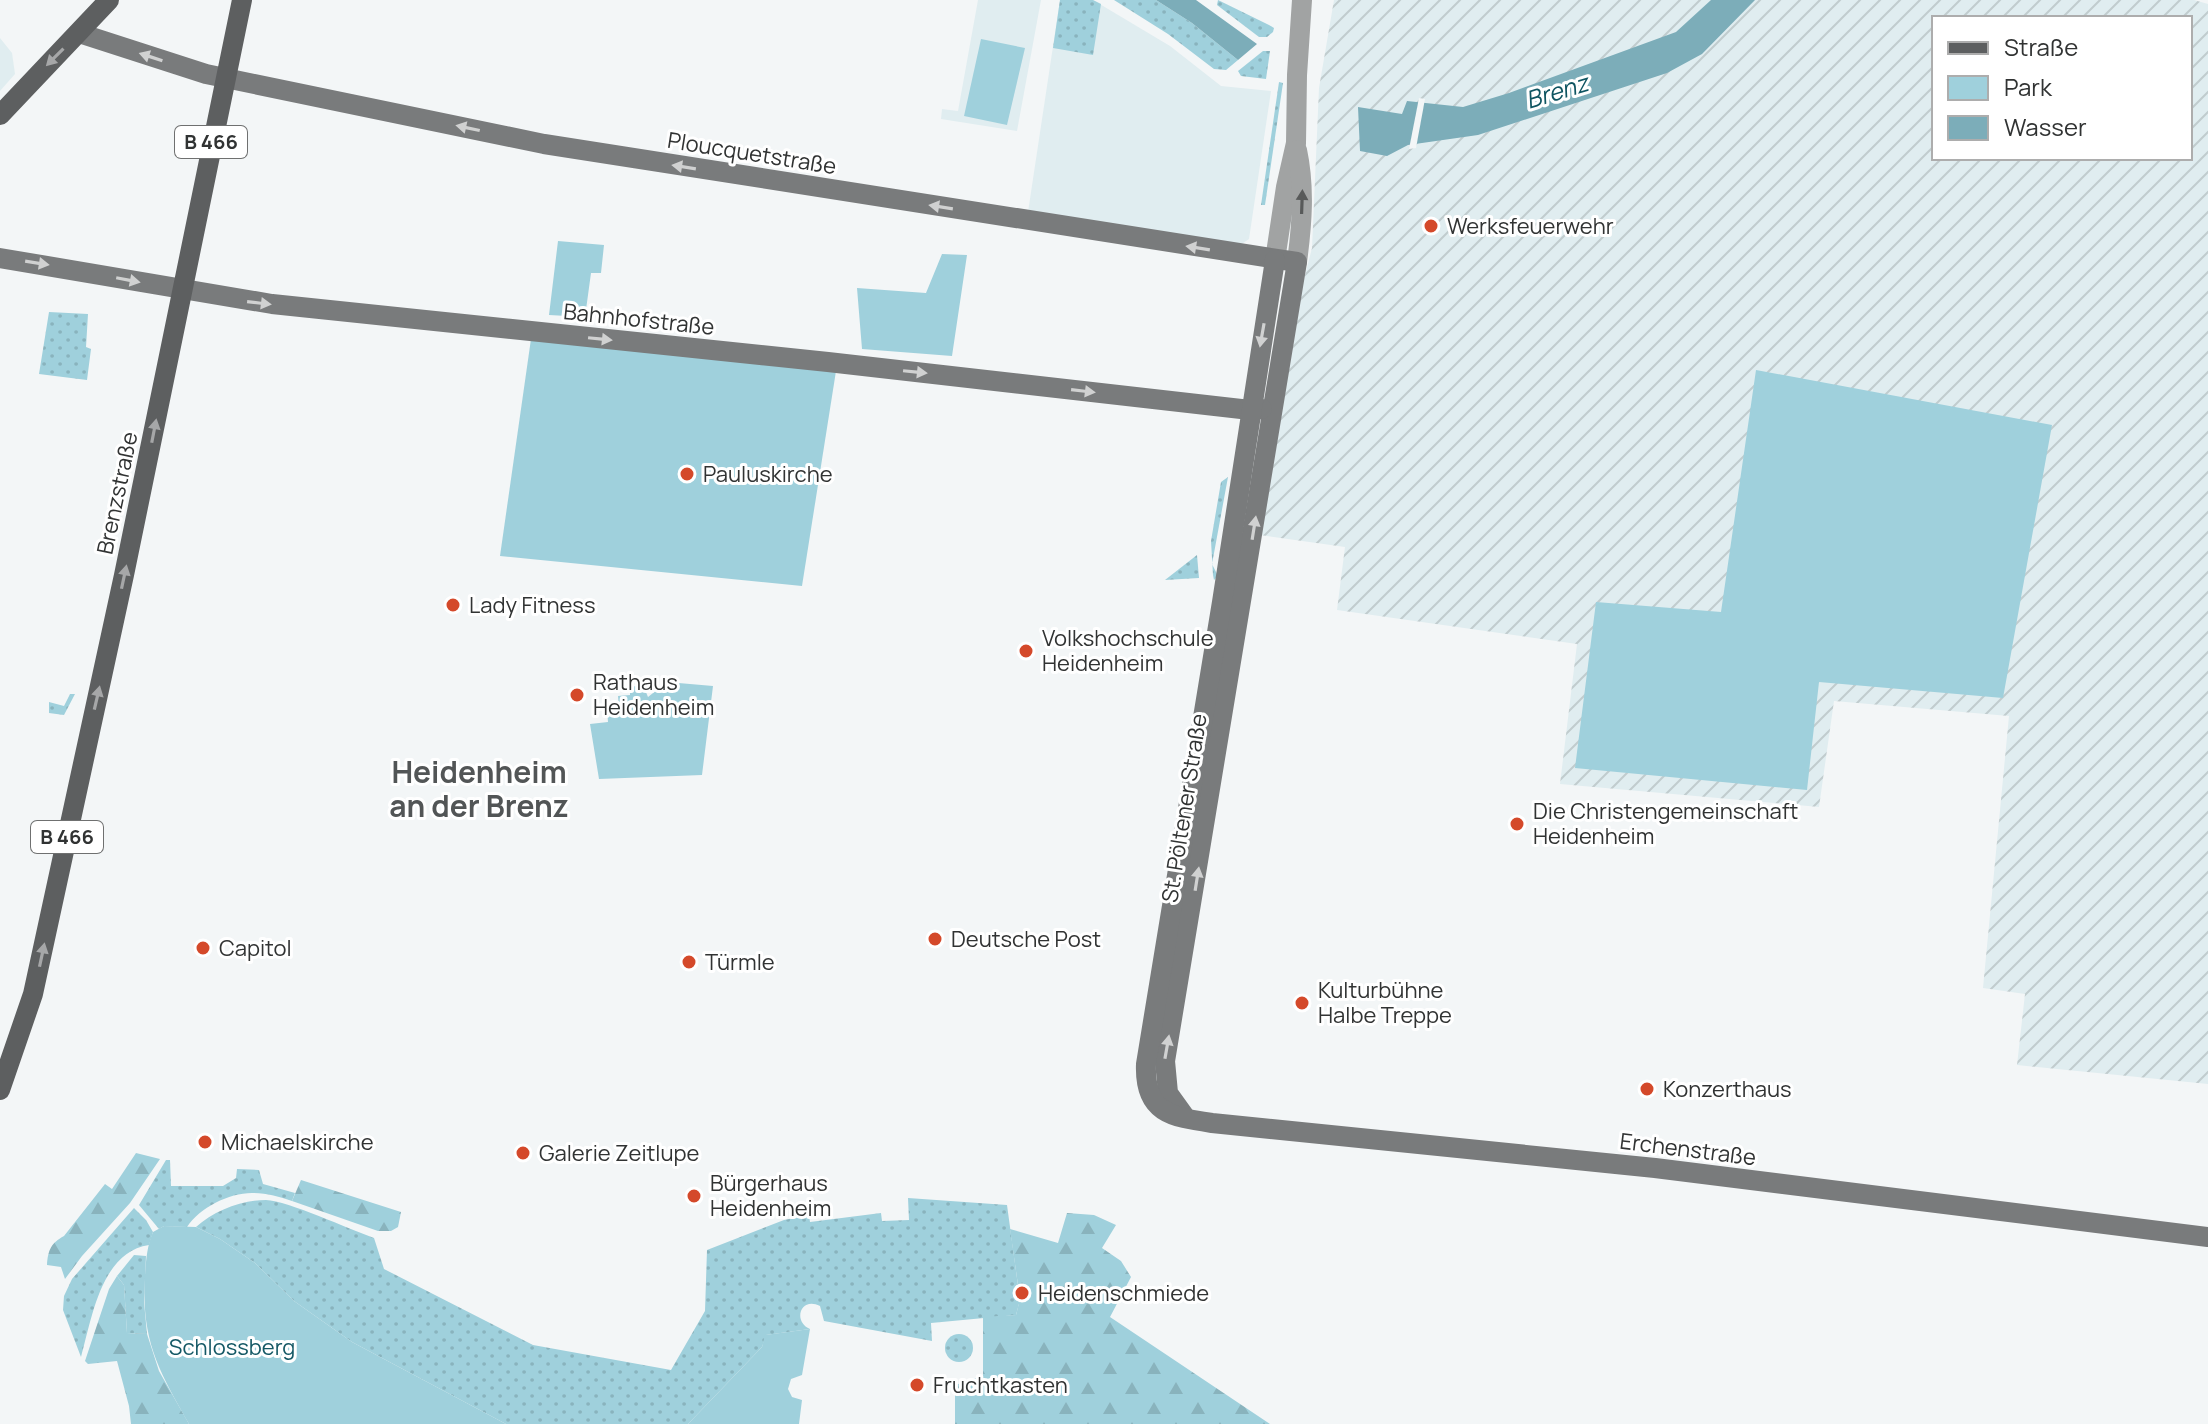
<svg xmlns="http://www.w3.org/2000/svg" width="2208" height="1424" font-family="Manrope,sans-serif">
<defs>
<pattern id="industrial-furrows" width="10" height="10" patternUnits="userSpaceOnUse" patternTransform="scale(2)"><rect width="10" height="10" fill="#e0edf0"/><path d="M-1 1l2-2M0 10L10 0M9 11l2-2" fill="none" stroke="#c1ccce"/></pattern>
<pattern id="grass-dots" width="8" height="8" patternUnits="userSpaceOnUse" patternTransform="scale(2)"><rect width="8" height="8" fill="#9fd0dc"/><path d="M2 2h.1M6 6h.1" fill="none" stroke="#89b3bd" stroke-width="1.8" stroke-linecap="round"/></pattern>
<pattern id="forest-firs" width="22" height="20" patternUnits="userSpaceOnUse" patternTransform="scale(2)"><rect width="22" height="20" fill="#9fd0dc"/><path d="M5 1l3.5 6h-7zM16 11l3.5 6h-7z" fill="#89b3bd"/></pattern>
</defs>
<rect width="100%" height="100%" fill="#f3f6f7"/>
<g fill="#e0edf0">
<path d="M978,0H1041L1017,131L941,119L942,109L958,111Z"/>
<path d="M1060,0H1093L1170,46L1221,86L1271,91L1249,239L1240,245L1028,212Z"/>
<path d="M0,38L12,53L15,74L0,91Z"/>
</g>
<path fill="url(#industrial-furrows)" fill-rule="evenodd" d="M1334,0H2194L2208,4V1084L2017,1065L2025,994L1983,988L2009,716L1834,701L1819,807L1560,784L1577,644L1337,610L1345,547L1260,535L1303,283L1312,248L1319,88ZM1934,18H2190V158H1934Z"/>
<g fill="url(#grass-dots)">
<path d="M1060,0H1093L1101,4L1093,55L1053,48Z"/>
<path d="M1114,0H1156L1192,23L1238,60L1226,70L1214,69L1168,34Z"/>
<path d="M1218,0L1269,25L1274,28L1273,32L1267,37H1259L1217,5Z"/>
<path d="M1263,51H1270L1266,79L1241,76L1238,71Z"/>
<path d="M1279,82L1283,83L1265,205H1261Z"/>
<path d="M49,312L88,314L86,347L91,349L87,380L39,374Z"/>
<path d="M1228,477L1212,564L1218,576L1214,580L1213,575L1211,541L1221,482Z"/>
<path d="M1197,555L1199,578L1165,580Z"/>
<path d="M70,694H75L64,715L49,713V702L64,706Z"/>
<path d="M166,1160H170L171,1186H223L236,1178L237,1169L259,1170L263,1184L295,1193L292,1201C280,1197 267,1193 254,1193C231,1192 200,1207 187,1227L164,1226L159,1229L139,1205Z"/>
<path d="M908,1198L1007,1205L1020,1300L1016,1315L931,1323L932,1341L824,1321L820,1306C801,1296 792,1321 810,1329L766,1335L762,1347L688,1424H506L352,1342L294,1301L255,1263L220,1239L196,1227C214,1211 241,1200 266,1200C288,1201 349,1229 374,1238L384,1269L533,1345L671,1370L705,1311L707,1250L784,1220L809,1215L810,1222L881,1213L882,1221L909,1220Z"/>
<path d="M134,1208L146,1220L153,1232L149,1245C101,1252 92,1318 81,1357L63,1310L64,1296L72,1279Z"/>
<path d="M134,1255L146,1256L144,1302L147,1334L127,1333L124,1285L117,1276Z"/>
<circle cx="959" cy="1348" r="14"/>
</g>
<g fill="url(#forest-firs)">
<path d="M136,1153L160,1159L130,1203L82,1256L65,1279L61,1267L47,1265C48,1250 51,1243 64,1236L105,1184L112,1189Z"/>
<path d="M301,1180L401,1212L398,1227L391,1231H378L292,1201Z"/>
<path d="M1067,1213L1094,1215L1116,1225L1102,1248L1121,1261L1131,1277L1110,1317L1270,1424H955V1385L983,1376V1317L1016,1315L1020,1299L1010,1229L1058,1243Z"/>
<path d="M117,1276L124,1285L127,1333L147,1334L159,1371L189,1424H131L129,1406L117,1361L88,1364L85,1361L109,1289Z"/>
</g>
<g fill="#9fd0dc">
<path d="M981,39L1025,48L1007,125L964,116Z"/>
<path d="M558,241L604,245L601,273H591L585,317L549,315Z"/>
<path d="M942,254L967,255L952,356L862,349L857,288L926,293Z"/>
<path d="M531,339L836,371L802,586L500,556Z"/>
<path d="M1756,370L2052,425L2003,698L1819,682L1807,790L1575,768L1596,602L1721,612Z"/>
<path d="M667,682L713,686L702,775L599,779L590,724L608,722L607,710L619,708L618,696L630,695V687L643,685L648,697Z"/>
<path d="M164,1226L196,1227L220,1239L255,1263L294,1301L352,1342L506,1424H189C158,1369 141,1340 145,1275C146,1260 147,1246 153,1232Z"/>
<path d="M810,1329L802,1375L791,1379L788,1389L792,1397L802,1400L799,1424H688L762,1347L765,1335Z"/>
</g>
<g fill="#7cadb9">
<path d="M1156,0H1196L1257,44L1238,60L1192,23Z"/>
<path d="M1711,0H1755L1702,54L1667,73L1478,135L1408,145L1387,156L1360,151L1358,107L1402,114L1407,101L1463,107L1509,93L1676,32Z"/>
</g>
<path fill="#f3f6f7" d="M1419,98L1425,99L1416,148L1409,149Z"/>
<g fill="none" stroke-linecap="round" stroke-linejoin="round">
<g stroke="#a1a3a3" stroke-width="20">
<path d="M1275,260L1286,187L1296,143L1297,75L1302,0"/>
<path d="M1297,262C1302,224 1305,188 1297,150"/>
</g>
<g stroke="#797b7c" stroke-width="20">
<path d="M79,33L206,74L544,144L1297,262L1165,1061L1168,1093L1186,1118"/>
<path d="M0,258L272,304L828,362L1250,410L1262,409"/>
<path d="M1275,260L1222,602L1146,1064C1144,1113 1171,1117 1212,1123L1655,1168L2208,1237"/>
</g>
<g stroke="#5d5f60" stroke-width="20">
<path d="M0,115L109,0"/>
<path d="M0,1090L33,994L124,575L242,0"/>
</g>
</g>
<defs><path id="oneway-solid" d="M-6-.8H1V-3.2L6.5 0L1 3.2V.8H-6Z" transform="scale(2)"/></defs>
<g fill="#a6a7a8">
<use href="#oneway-solid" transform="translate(55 57) rotate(135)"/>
<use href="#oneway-solid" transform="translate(154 431) rotate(-79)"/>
<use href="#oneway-solid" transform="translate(124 577) rotate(-78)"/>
<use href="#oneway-solid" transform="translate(97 698) rotate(-77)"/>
<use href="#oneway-solid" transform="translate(42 955) rotate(-78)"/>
</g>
<g fill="#d0d1d1">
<use href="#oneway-solid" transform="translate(151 57) rotate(-162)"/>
<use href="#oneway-solid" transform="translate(468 128) rotate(-168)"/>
<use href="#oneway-solid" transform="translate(684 167) rotate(-171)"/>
<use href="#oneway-solid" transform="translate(941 207) rotate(-171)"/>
<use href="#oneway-solid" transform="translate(1198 248) rotate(-171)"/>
<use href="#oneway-solid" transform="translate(37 263) rotate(9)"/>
<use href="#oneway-solid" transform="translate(128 280) rotate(11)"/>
<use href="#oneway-solid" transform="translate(259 303) rotate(7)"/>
<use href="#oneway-solid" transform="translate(1262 335) rotate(100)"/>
<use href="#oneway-solid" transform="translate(600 339) rotate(6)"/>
<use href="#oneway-solid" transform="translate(915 372) rotate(6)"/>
<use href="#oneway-solid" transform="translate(1083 391) rotate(7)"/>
<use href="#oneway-solid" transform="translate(1254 528) rotate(-81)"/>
<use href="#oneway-solid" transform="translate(1197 879) rotate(-81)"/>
<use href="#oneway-solid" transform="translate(1167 1047) rotate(-80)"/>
</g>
<use fill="#585a5a" href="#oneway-solid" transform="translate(1302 202) rotate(-88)"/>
<g fill="#d4492a" stroke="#fff" stroke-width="3">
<circle cx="1431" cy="226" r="8"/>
<circle cx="687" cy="474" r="8"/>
<circle cx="453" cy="605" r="8"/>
<circle cx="1026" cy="651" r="8"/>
<circle cx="577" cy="695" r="8"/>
<circle cx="1517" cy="824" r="8"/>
<circle cx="935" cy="939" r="8"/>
<circle cx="203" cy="948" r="8"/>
<circle cx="689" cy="962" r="8"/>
<circle cx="1302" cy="1003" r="8"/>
<circle cx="1647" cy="1089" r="8"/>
<circle cx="205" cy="1142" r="8"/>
<circle cx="523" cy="1153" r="8"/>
<circle cx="694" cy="1196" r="8"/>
<circle cx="1022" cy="1293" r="8"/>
<circle cx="917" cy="1385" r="8"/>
</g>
<g text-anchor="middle" stroke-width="6" stroke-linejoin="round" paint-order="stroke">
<g fill="#fff" stroke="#6f7070" stroke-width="2">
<rect x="175" y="126" width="72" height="32" rx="6"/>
<rect x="31" y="821" width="72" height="32" rx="6"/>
</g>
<g font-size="20" font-weight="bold" fill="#313333">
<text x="211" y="149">B 466</text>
<text x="67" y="844">B 466</text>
</g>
<g font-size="22" fill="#313333" stroke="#fff">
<text transform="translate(752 153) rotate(9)" y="8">Ploucquetstraße</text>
<text transform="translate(639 319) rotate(6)" y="8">Bahnhofstraße</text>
<text transform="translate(117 493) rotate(-78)" y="8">Brenzstraße</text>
<text transform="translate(1184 808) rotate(-81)" y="8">St. Pöltener Straße</text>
<text transform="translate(1688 1149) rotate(7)" y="8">Erchenstraße</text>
</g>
<g font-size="22" fill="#313333" stroke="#fff" text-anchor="start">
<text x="1447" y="234">Werksfeuerwehr</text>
<text x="703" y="482">Pauluskirche</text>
<text x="469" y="613">Lady Fitness</text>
<text x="1042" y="646">Volkshochschule<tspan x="1042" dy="25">Heidenheim</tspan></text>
<text x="593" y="690">Rathaus<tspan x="593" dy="25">Heidenheim</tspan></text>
<text x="1533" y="819">Die Christengemeinschaft<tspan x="1533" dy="25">Heidenheim</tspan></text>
<text x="951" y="947">Deutsche Post</text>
<text x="219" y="956">Capitol</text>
<text x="705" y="970">Türmle</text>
<text x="1318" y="998">Kulturbühne<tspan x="1318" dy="25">Halbe Treppe</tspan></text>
<text x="1663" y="1097">Konzerthaus</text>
<text x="221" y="1150">Michaelskirche</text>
<text x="539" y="1161">Galerie Zeitlupe</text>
<text x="710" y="1191">Bürgerhaus<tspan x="710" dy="25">Heidenheim</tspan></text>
<text x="1038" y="1301">Heidenschmiede</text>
<text x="933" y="1393">Fruchtkasten</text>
</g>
<g font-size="22" fill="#145865" stroke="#fff">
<text x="232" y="1355">Schlossberg</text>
</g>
<g font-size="24" font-style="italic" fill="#0e5461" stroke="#fff">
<text transform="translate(1557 92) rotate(-17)" y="8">Brenz</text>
</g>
<g font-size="30" font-weight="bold" fill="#525556" stroke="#fff">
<text x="479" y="783">Heidenheim<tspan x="479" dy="34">an der Brenz</tspan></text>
</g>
</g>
<rect x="1932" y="16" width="260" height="144" fill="#ffffff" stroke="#adadad" stroke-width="2"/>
<rect x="1948" y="42" width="40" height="12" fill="#5d5f60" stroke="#adadad" stroke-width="2"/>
<text x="2004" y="56" font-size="24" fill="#313333">Straße</text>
<rect x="1948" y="76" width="40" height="24" fill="#9fd0dc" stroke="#adadad" stroke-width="2"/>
<text x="2004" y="96" font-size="24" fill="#313333">Park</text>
<rect x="1948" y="116" width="40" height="24" fill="#7cadb9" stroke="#adadad" stroke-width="2"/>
<text x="2004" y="136" font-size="24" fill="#313333">Wasser</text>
</svg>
